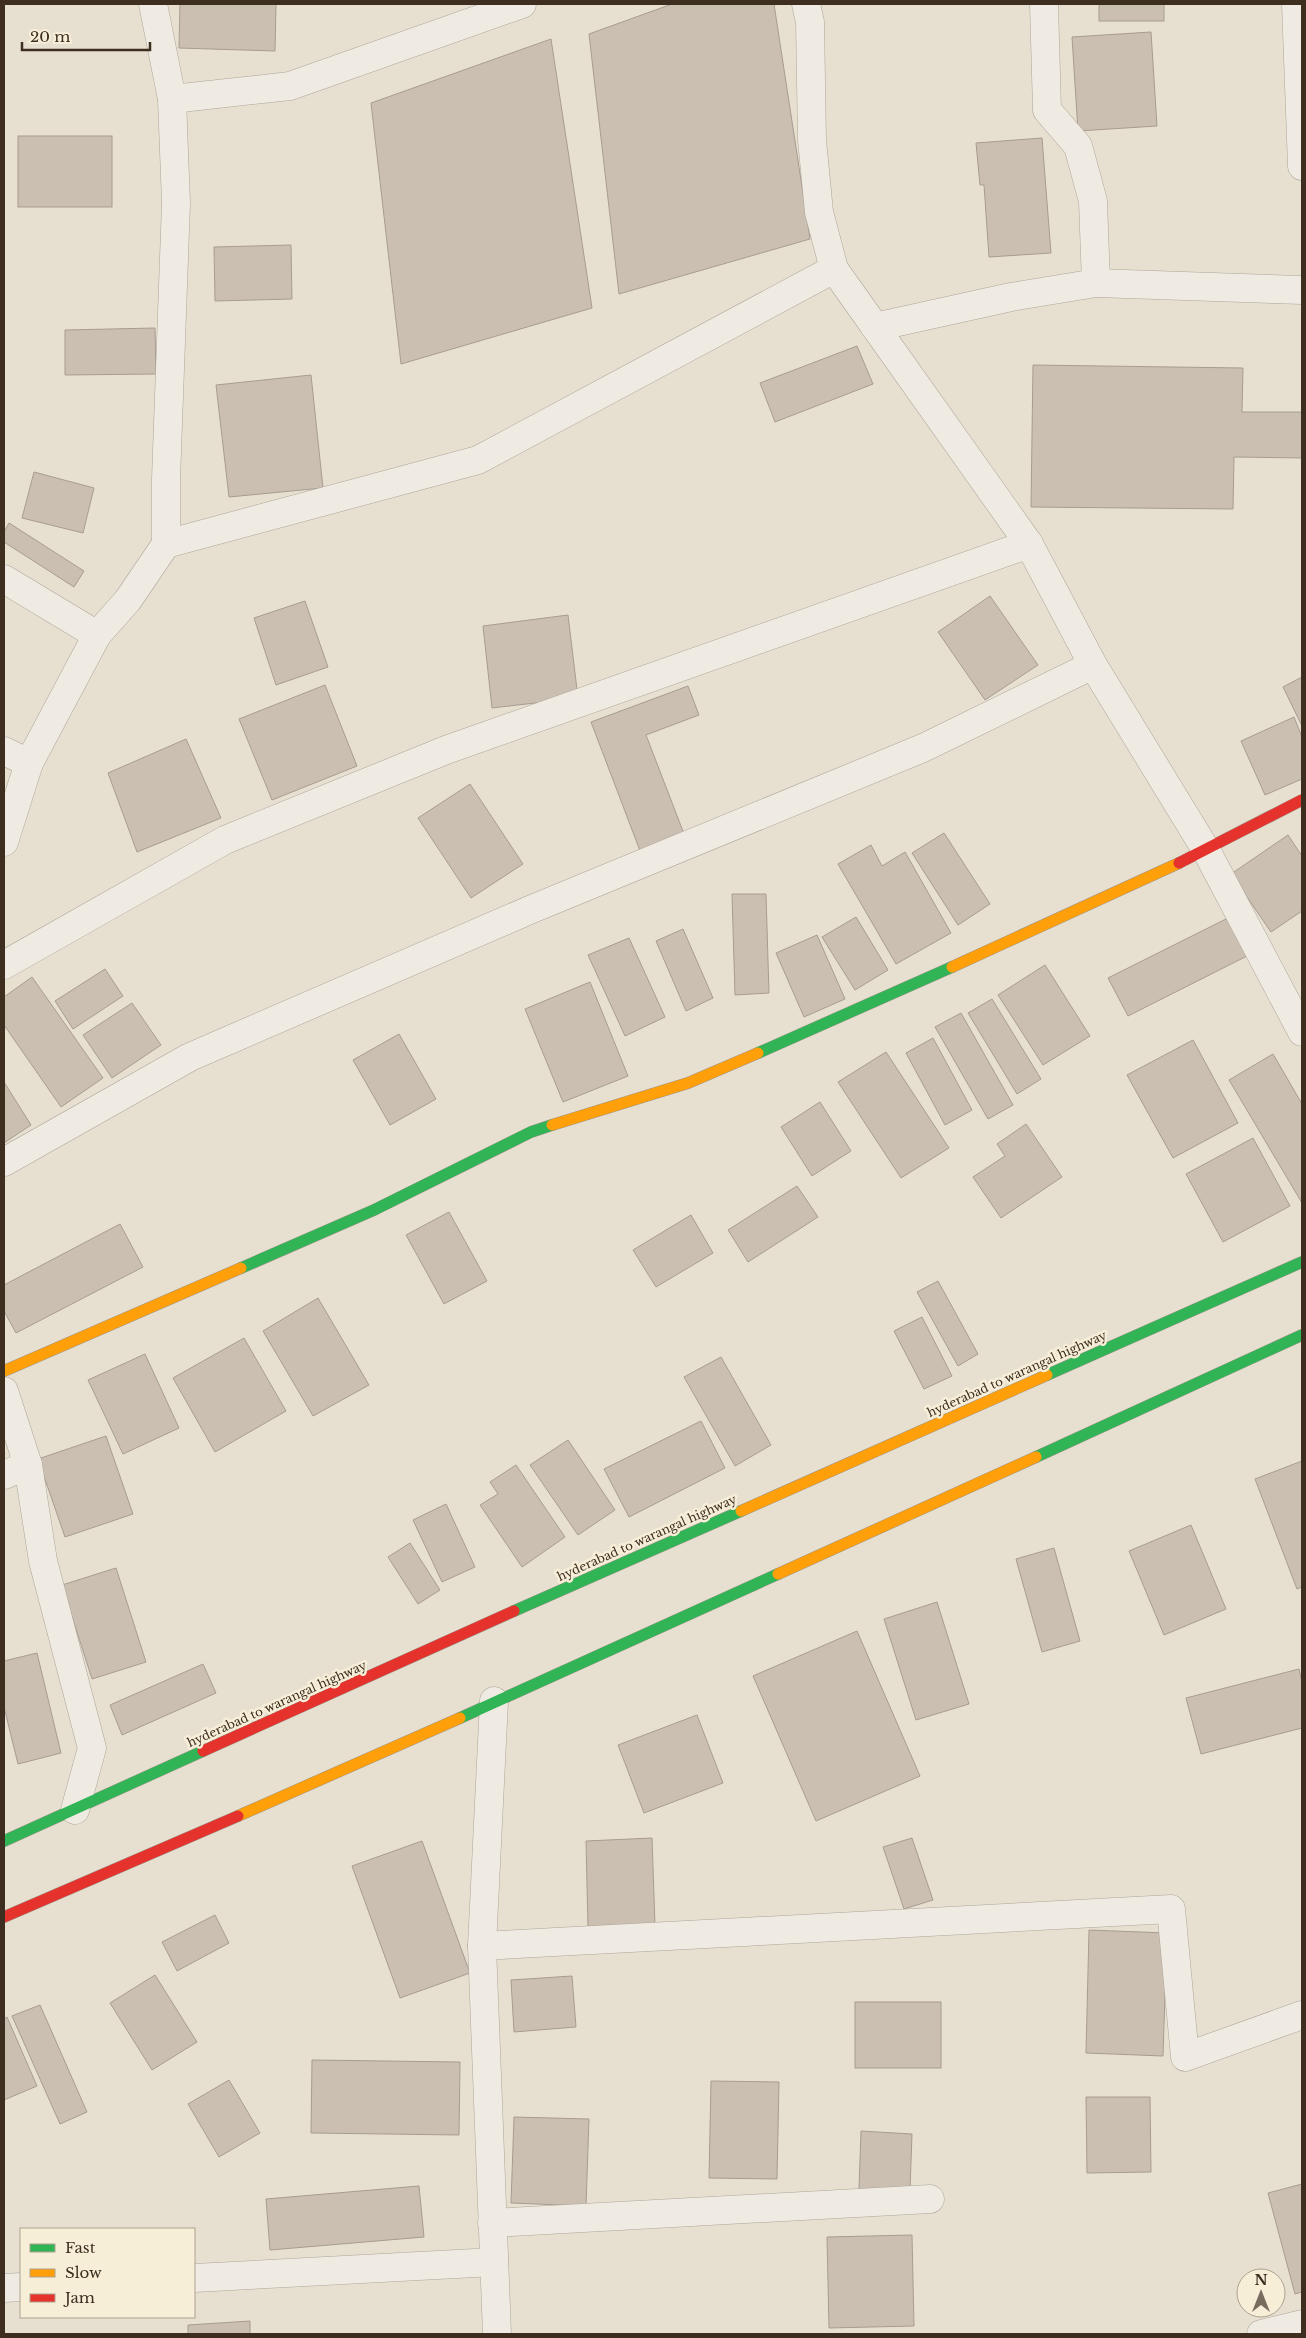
<svg xmlns="http://www.w3.org/2000/svg" width="1306" height="2338" font-family="'Libre Baskerville',serif">
<rect width="100%" height="100%" fill="#e7e0d1"/>
<g fill="#cbbfb2" stroke="#a89c90">
<path d="M180,4H276L275,51L179,48Z"/>
<path d="M672,4H774L810,239L619,294L589,34Z"/>
<rect x="1099" y="4" width="65" height="17"/>
<path d="M1151,32L1157,126L1078,131L1072,37Z"/>
<path d="M551,39L592,308L401,364L371,103Z"/>
<rect x="18" y="136" width="94" height="71"/>
<path d="M1042,138L1051,253L989,257L984,185H980L976,143Z"/>
<path d="M291,245L292,299L215,301L214,247Z"/>
<path d="M155,328L156,374L65,375V330Z"/>
<path d="M857,346L873,384L775,422L760,383Z"/>
<path d="M1033,365L1243,368L1242,412H1302V458L1234,457L1233,509L1031,507Z"/>
<path d="M311,375L323,488L229,497L216,385Z"/>
<path d="M34,472L94,488L83,533L22,518Z"/>
<path d="M9,523L84,571L74,587L4,542V532Z"/>
<path d="M990,596L1038,665L985,700L938,632Z"/>
<path d="M305,601L328,667L276,685L254,618Z"/>
<path d="M568,615L578,698L492,708L483,626Z"/>
<path d="M1302,677V726L1283,687Z"/>
<path d="M325,685L357,766L272,800L239,719Z"/>
<path d="M688,686L699,715L646,735L686,839L642,856L591,722Z"/>
<path d="M1294,717L1302,737V779L1265,795L1241,741Z"/>
<path d="M186,739L221,818L137,852L108,773Z"/>
<path d="M470,784L523,864L471,898L418,818Z"/>
<path d="M944,833L990,904L958,925L912,853Z"/>
<path d="M1288,835L1302,856V911L1271,932L1231,874Z"/>
<path d="M871,845L882,866L905,852L951,933L896,964L838,864Z"/>
<path d="M732,894H766L769,993L735,995Z"/>
<path d="M1232,916L1251,954L1128,1016L1108,978Z"/>
<path d="M856,917L888,970L855,990L822,937Z"/>
<path d="M683,929L713,998L686,1011L656,941Z"/>
<path d="M817,935L845,999L804,1017L776,953Z"/>
<path d="M629,938L665,1017L625,1036L588,955Z"/>
<path d="M1045,965L1090,1036L1043,1065L998,995Z"/>
<path d="M105,969L123,996L73,1029L55,1001Z"/>
<path d="M32,977L103,1078L61,1107L4,1025V997Z"/>
<path d="M590,982L628,1076L563,1102L525,1009Z"/>
<path d="M992,999L1041,1079L1017,1094L968,1013Z"/>
<path d="M132,1003L161,1045L112,1078L83,1035Z"/>
<path d="M961,1013L1013,1105L988,1119L935,1027Z"/>
<path d="M399,1034L436,1099L390,1125L353,1060Z"/>
<path d="M933,1038L972,1110L945,1125L906,1053Z"/>
<path d="M1193,1040L1238,1123L1173,1158L1127,1075Z"/>
<path d="M886,1052L949,1148L901,1178L838,1082Z"/>
<path d="M1273,1054L1302,1104V1203L1229,1080Z"/>
<path d="M4,1082L31,1125L4,1143Z"/>
<path d="M820,1102L851,1151L812,1176L781,1127Z"/>
<path d="M1026,1124L1062,1177L1001,1218L973,1177L1005,1156L997,1144Z"/>
<path d="M1253,1138L1290,1206L1223,1242L1186,1174Z"/>
<path d="M797,1186L818,1217L748,1262L728,1230Z"/>
<path d="M449,1212L487,1281L444,1304L406,1235Z"/>
<path d="M691,1215L713,1253L656,1287L633,1250Z"/>
<path d="M120,1224L143,1267L16,1333L4,1311V1285Z"/>
<path d="M938,1281L978,1354L958,1366L917,1292Z"/>
<path d="M318,1298L369,1385L313,1416L263,1331Z"/>
<path d="M922,1317L952,1376L924,1389L894,1331Z"/>
<path d="M244,1338L286,1411L215,1452L173,1378Z"/>
<path d="M145,1354L179,1428L123,1454L88,1380Z"/>
<path d="M721,1357L771,1445L735,1466L684,1377Z"/>
<path d="M701,1421L725,1468L629,1517L604,1469Z"/>
<path d="M106,1436L133,1514L65,1537L38,1459Z"/>
<path d="M568,1440L615,1510L578,1535L530,1465Z"/>
<path d="M1302,1461V1587L1297,1589L1255,1479Z"/>
<path d="M516,1465L565,1537L522,1567L480,1505L498,1494L490,1482Z"/>
<path d="M446,1504L475,1567L442,1582L413,1520Z"/>
<path d="M1191,1525L1226,1609L1164,1635L1129,1551Z"/>
<path d="M410,1543L440,1590L418,1604L388,1557Z"/>
<path d="M1054,1548L1080,1641L1042,1652L1016,1559Z"/>
<path d="M116,1568L146,1662L92,1679L62,1585Z"/>
<path d="M937,1602L969,1704L916,1720L884,1619Z"/>
<path d="M857,1631L920,1776L816,1821L753,1676Z"/>
<path d="M37,1653L61,1753L18,1764L4,1707V1661Z"/>
<path d="M203,1664L216,1693L122,1735L110,1705Z"/>
<path d="M1299,1669L1302,1682V1728L1201,1754L1186,1698Z"/>
<path d="M697,1715L723,1783L644,1813L618,1745Z"/>
<path d="M652,1838L655,1926L588,1928L586,1841Z"/>
<path d="M912,1838L933,1900L904,1909L883,1847Z"/>
<path d="M422,1841L470,1973L400,1998L352,1866Z"/>
<path d="M215,1915L229,1943L177,1971L162,1942Z"/>
<path d="M1089,1930L1167,1933L1163,2056L1086,2053Z"/>
<path d="M155,1975L197,2042L152,2070L110,2003Z"/>
<path d="M572,1976L576,2027L514,2032L511,1980Z"/>
<rect x="855" y="2002" width="86" height="66"/>
<path d="M40,2005L87,2112L60,2124L12,2016Z"/>
<path d="M7,2017L37,2086L4,2100V2019Z"/>
<path d="M312,2060L460,2062L459,2135L311,2133Z"/>
<path d="M229,2080L260,2133L219,2157L188,2104Z"/>
<path d="M711,2081L779,2082L777,2179L709,2178Z"/>
<path d="M1086,2097H1150L1151,2172L1087,2173Z"/>
<path d="M514,2117L589,2119L586,2206L511,2203Z"/>
<path d="M861,2131L912,2134L910,2190L859,2189Z"/>
<path d="M1302,2184V2292L1295,2294L1268,2193Z"/>
<path d="M419,2186L424,2237L270,2250L266,2199Z"/>
<path d="M912,2235L914,2326L829,2328L827,2237Z"/>
<path d="M250,2321V2334H188V2325Z"/>
</g>
<g fill="none" stroke-linecap="round" stroke-linejoin="round">
<g stroke="#ada599" stroke-width="29">
<g id="street">
<path d="M153,4L172,99L176,203L166,479V544L478,460L834,269"/>
<path d="M806,4L810,22L812,140L819,212L834,269L1029,544L1093,665L1206,850L1302,1032"/>
<path d="M1044,4L1047,110L1078,146L1093,201L1096,283"/>
<path d="M1296,4L1302,166"/>
<path d="M172,99L290,86L522,4"/>
<path d="M875,327L1011,297L1096,283L1302,290"/>
<path d="M4,579L97,635"/>
<path d="M4,751L29,763"/>
<path d="M4,842L29,763L97,635L128,600L166,544"/>
<path d="M4,965L225,840L446,750L1029,544"/>
<path d="M4,1162L190,1057L532,909L923,748L1093,665"/>
<path d="M4,1391L28,1465L43,1561L92,1748L75,1810"/>
<path d="M4,1475L28,1465"/>
<path d="M494,1701L482,1946L497,2334"/>
<path d="M482,1946L1171,1909L1185,2057L1302,2015"/>
<path d="M492,2223L930,2199"/>
<path d="M194,2278L494,2262"/>
<path d="M4,2288L21,2287"/>
<path d="M1261,2334L1302,2324"/>
</g>
</g>
<g stroke="#9c958a" stroke-width="12">
<g id="fast">
<path d="M758,1053L952,967"/>
<path d="M241,1268L374,1210L531,1132L552,1125"/>
<path d="M1047,1375L1302,1262"/>
<path d="M1036,1457L1302,1335"/>
<path d="M514,1611L741,1511"/>
<path d="M460,1718L778,1574"/>
<path d="M4,1841L203,1751"/>
</g>
</g>
<g stroke="#9c958a" stroke-width="12">
<g id="slow">
<path d="M952,967L1179,863"/>
<path d="M552,1125L688,1083L758,1053"/>
<path d="M4,1371L241,1268"/>
<path d="M741,1511L1047,1375"/>
<path d="M778,1574L1036,1457"/>
<path d="M238,1816L460,1718"/>
</g>
</g>
<g stroke="#9c958a" stroke-width="12">
<g id="jam">
<path d="M1179,863L1302,800"/>
<path d="M203,1751L514,1611"/>
<path d="M4,1917L238,1816"/>
</g>
</g>
<use href="#street" stroke="#efebe3" stroke-width="28"/>
<use href="#fast" stroke="#30b455" stroke-width="11"/>
<use href="#slow" stroke="#ff9f0a" stroke-width="11"/>
<use href="#jam" stroke="#e5322d" stroke-width="11"/>
</g>
<g text-anchor="middle" stroke-width="5" stroke-linejoin="round" paint-order="stroke">
<g font-size="12" fill="#3d2e20" stroke="#f7eed8">
<text transform="translate(1017 1374) rotate(-24)" y="4">hyderabad to warangal highway</text>
<text transform="translate(647 1538) rotate(-24)" y="4">hyderabad to warangal highway</text>
<text transform="translate(277 1704) rotate(-24)" y="4">hyderabad to warangal highway</text>
</g>
</g>
<rect width="1306" height="2338" fill="none" stroke="#3d2e20" stroke-width="10"/>
<rect x="20" y="2228" width="175" height="90" fill="#f7eed8" stroke="#ada18e"/>
<rect x="30" y="2244" width="25" height="8" fill="#30b455" stroke="#ada18e"/>
<text x="65" y="2253" font-size="15" fill="#3d2e20">Fast</text>
<rect x="30" y="2269" width="25" height="8" fill="#ff9f0a" stroke="#ada18e"/>
<text x="65" y="2278" font-size="15" fill="#3d2e20">Slow</text>
<rect x="30" y="2294" width="25" height="8" fill="#e5322d" stroke="#ada18e"/>
<text x="65" y="2303" font-size="15" fill="#3d2e20">Jam</text>
<g transform="translate(1261 2293)"><circle r="24" fill="#f7eed8" stroke="#ada18e"/>
<path d="M0-4L9 19L0 12L-9 19Z" fill="#786c5e"/>
<text y="-8" font-size="14" font-weight="bold" text-anchor="middle" fill="#3d2e20">N</text>
</g>
<path d="M22 42v8h128v-8" fill="none" stroke="#3d2e20" stroke-width="2.5"/>
<text x="30" y="42" font-size="15" fill="#3d2e20" stroke="#f7eed8" stroke-width="4" paint-order="stroke">20 m</text>
</svg>
